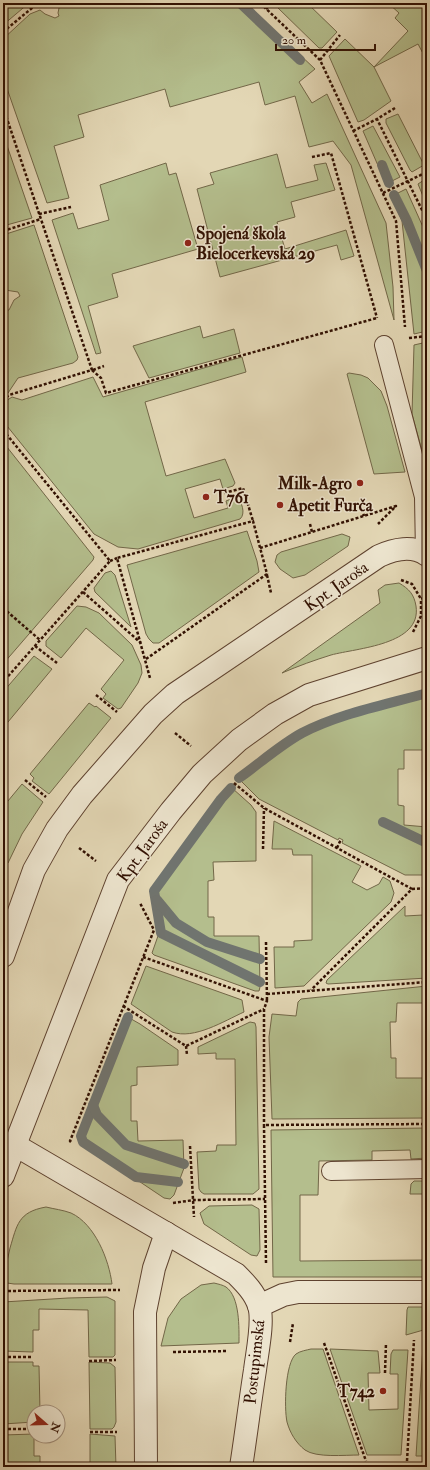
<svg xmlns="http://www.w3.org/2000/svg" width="430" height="1470" font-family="'IM FELL Double Pica',serif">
<rect width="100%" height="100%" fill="#e3d7b5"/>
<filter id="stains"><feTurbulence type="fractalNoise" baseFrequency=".005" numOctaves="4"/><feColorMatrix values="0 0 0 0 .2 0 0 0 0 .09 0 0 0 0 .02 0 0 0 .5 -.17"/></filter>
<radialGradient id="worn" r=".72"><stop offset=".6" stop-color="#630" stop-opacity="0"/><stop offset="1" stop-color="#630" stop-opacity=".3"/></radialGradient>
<g fill="#b4be8d" stroke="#726748">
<path d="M3,3H29L3,25Z"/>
<path d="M60,3H245L315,69L299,82L312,103L327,94L386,223L393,287L394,320L351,165L333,141L309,147L295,96L265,105L259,82L170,107L165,89L78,115L84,137L54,146L69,198L47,203L3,77V39L30,14L40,10L45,14L55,18L59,16L58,13Z"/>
<path d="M280,3H307L337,32L322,48H319L277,7Z"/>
<path d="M388,3H420L427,11V61L418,44L374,67L391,101L364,120L358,122L329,56L345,39L374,67L408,31L395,18L399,13Z"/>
<path d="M398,114L424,165L412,172L410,170L386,123V119Z"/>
<path d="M373,126L400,177L386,184L363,131Z"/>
<path d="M3,134L32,218L3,226Z"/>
<path d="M277,154L286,188L318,180L314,165L326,163L335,190L291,202L295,217L277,222L285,249L346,230L354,256L341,260L337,245L220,277L197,189L214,184L210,173Z"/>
<path d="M166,163L169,175L176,173L198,249L112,274L118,297L88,306L101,353L96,354L52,220L73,213L78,229L109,220L100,185Z"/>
<path d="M427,178V206L418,184Z"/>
<path d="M406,189L427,236V331L414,334L402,221L392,196Z"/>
<path d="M34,225L78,357L77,360L73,363L18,378L8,393L3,396V309L5,311L9,310L14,300L20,296L18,292L5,290L3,288V235Z"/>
<path d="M200,326L203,338L234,329L240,353L149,378L133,346Z"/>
<path d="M427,342V469L412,414L414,345Z"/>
<path d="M242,357L246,372L145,402L166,476L225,459L235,483L233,486L223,489L220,479L185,489L194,518L228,508L226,501L236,497C242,501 246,514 240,519L138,549L118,547L94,534L3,421V403L12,397L22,400L93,377L103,397Z"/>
<path d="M349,373L361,375L368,378L381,391L387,406L405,472L374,474L347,374Z"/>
<path d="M3,442L94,557L93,560L3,664Z"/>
<path d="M247,531L257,561L259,572L159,643H153L149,639L146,634L127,565Z"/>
<path d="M342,534L350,537L348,546L305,575L293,578L280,569L275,562L277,555L281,552Z"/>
<path d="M111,571L115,575L131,627L95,592L94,588L105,573Z"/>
<path d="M399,583C409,589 414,594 416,606C422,645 357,648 331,655C315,660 298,666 282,673L380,603L378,590L385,585Z"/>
<path d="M77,606L86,607L99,613L132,645L141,665L142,673L138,683L121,708L118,709L103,698L106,694L101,689L124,660L86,628L61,658L46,646V641Z"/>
<path d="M34,656L52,669L3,728V692Z"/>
<path d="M427,694V750H404V769H398V805L404,806V825L427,827V875H405L342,843L343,840L339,838L338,840L259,799L239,779L300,735L321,725L337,718Z"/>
<path d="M89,703L95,707L96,706L111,718L49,794L32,781L34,778L30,774Z"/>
<path d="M22,784L43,802L22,834L8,863L3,860V807Z"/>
<path d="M232,788L251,805L256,812V861L213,862L214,880L208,881V917H214V936H259L260,987L259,991H255L154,955L152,953L159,933L161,934L162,932L155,891L221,800Z"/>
<path d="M274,821L361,866L352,882L367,890L379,884L383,877L390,881L394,893L391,902L304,986L275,988L274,947H294V941L312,940V855H293L292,849H272Z"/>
<path d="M405,906V916L423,915V906H427V978L328,984L326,983L327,980Z"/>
<path d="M146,966L242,1000L244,1012C224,1021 194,1040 172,1032L131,1004Z"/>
<path d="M427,986V1003H397L396,1022H390L391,1058H396V1078H427V1118L272,1119L269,1037L272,1014L296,1016L298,1002L301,999Z"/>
<path d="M126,1016L140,1024L178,1050V1065L137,1067V1085L131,1086V1121H137L138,1141L183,1140L184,1168L174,1195L170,1199L164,1198L82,1143L79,1139V1135Z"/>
<path d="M250,1022L255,1023L256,1027L259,1189L253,1194H204L201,1192L199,1189L197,1152L216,1151L217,1145H236L235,1059H216V1053L198,1054V1047Z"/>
<path d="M427,1128V1158L411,1159L410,1150L372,1151V1160L319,1161L318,1195H300V1261L427,1260V1277H273L271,1130Z"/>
<path d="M414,1181H427V1194H410L411,1184Z"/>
<path d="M252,1205L259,1209L260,1250L257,1256L251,1255L204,1224L200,1213L209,1206Z"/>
<path d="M46,1207C54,1209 63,1210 71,1213C95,1224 109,1260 112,1284H14L7,1283L4,1279C4,1269 8,1259 10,1248C17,1225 18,1212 46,1207Z"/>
<path d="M214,1283C218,1284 223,1285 226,1287C240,1297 239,1328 239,1343L161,1346L168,1318L181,1299L201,1285Z"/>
<path d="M107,1297L115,1301V1355L113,1357H89L88,1310L39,1309V1330H33V1352L3,1351V1302L68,1298Z"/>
<path d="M408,1307H427V1329L406,1335L407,1310Z"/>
<path d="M427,1345V1456H416L423,1346Z"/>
<path d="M311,1349H323L359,1455C345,1455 316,1458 305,1450C296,1443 290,1433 287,1422C284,1408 285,1363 296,1354C300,1351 307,1350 311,1349Z"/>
<path d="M330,1349L378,1351L380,1373H368L369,1410L398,1409V1374H390L391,1354L393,1350H408L401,1455H367Z"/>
<path d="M3,1362H33V1366H39L40,1412H34V1422L3,1424Z"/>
<path d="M89,1362L110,1363L115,1367L116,1422L114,1427L112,1429H90Z"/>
<path d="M34,1434V1456H40V1467H3V1435Z"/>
<path d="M90,1434L115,1436L116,1467H90Z"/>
</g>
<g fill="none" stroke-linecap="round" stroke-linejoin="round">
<g stroke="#70746f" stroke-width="10">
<path d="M240,3L300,60"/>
<path d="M382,165L389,183"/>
<path d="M394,195L407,221L427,271"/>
<path d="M239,778C259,764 280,745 302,733C341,713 385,705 427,693"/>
<path d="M231,788L221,799L154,891L161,933L260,982"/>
<path d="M383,822L427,843"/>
<path d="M157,900L176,923L207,942L260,959"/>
<path d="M128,1017L81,1136L83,1142L136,1177L178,1182"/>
<path d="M93,1105L97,1115L126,1145L184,1164"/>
</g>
<g stroke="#5e422f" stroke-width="20">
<g id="lane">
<path d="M384,345L424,497L425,553"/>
<path d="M331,1171L427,1169"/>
</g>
</g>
<g stroke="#5e422f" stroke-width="24">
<g id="street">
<path d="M3,956L34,870L57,829L82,795L153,714L175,694L379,556C394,549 413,545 427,555"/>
<path d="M15,1145L236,1274C245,1283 255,1293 259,1306C264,1321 257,1353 255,1370C250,1402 246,1435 241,1467"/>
<path d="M3,1176L118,880L171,811L202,774L239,740L275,714L309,695L427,658"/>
<path d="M259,1306L283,1295L298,1292H427"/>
<path d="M146,1467L145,1312L154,1268L166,1233"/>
</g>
</g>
<g stroke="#311002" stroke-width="2.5" stroke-dasharray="3 2" stroke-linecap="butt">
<path d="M260,3L320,60L396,221L405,327"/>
<path d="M266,9L272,3"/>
<path d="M3,32L38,3"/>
<path d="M320,60L340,35"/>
<path d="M3,107L92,370L9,395L3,400"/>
<path d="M395,108L377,119L427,220"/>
<path d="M353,131L377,119"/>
<path d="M312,157L331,153L377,318"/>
<path d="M383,193L427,172"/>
<path d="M39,214L71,207"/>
<path d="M3,231L41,219"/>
<path d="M3,297L6,299"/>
<path d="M409,338L427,336"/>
<path d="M92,370L101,378L106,393L377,318"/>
<path d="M93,370L104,366"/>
<path d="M3,430L110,561L3,682"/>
<path d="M224,493L243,488L253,521"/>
<path d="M362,509L364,516"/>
<path d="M310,524L312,532"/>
<path d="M260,548L396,506L378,524"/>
<path d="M110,561L117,558"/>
<path d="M267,575L271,593"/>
<path d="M401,580L412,584L421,599"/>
<path d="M83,592L141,643"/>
<path d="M3,608L40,640"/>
<path d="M413,632L421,616V599L427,596"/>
<path d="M35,646L57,663"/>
<path d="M146,659L267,574L253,521L117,558L150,678"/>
<path d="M96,695L117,712"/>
<path d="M175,733L191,746"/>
<path d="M25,780L46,797"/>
<path d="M234,783L264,808L412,889L311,990"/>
<path d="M79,848L96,861"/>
<path d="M337,848L341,839"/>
<path d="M263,849L264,808"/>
<path d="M412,889L427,888"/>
<path d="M266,942L267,1001"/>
<path d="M143,957L267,1001L264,1009V1125"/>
<path d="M267,994L427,982"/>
<path d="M123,1006L186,1046L264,1009"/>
<path d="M186,1046L187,1055"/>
<path d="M71,1142L70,1141L154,930L140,903"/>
<path d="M190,1146L194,1217"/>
<path d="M173,1203L194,1200L265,1199"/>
<path d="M266,1263L264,1125L427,1124"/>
<path d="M3,1291L120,1290"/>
<path d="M290,1342L293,1323"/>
<path d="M324,1343L366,1461"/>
<path d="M173,1352L228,1351"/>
<path d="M3,1357H33"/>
<path d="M89,1361L116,1360"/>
<path d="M385,1373L386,1343"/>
<path d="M3,1429H33"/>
<path d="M90,1432H117"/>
<path d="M407,1461L414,1340"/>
</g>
<use href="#lane" stroke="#ede5cf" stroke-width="18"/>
<use href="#street" stroke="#ede5cf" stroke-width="22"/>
</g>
<g fill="#8f2418" stroke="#ede5cf" stroke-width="1.5">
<circle cx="188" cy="243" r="4"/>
<circle cx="360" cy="483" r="4"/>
<circle cx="206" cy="497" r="4"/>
<circle cx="280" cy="505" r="4"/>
<circle cx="383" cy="1391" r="4"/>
</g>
<g text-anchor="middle" stroke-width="3" stroke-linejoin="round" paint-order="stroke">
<g font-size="17" font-weight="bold" fill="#311002" stroke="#ede5cf" text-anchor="start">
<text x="196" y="239">Spojená škola<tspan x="196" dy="20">Bielocerkevská 29</tspan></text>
<text x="352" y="489" text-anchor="end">Milk-Agro</text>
<text x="214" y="503">T761</text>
<text x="288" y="511">Apetit Furča</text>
<text x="375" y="1397" text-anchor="end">T742</text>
</g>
<g font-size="17" fill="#311002" stroke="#ede5cf">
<text transform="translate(336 586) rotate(-35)" y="6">Kpt. Jaroša</text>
<text transform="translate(142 850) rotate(-54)" y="6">Kpt. Jaroša</text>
<text transform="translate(254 1362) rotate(-84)" y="6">Postupimská</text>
</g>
</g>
<rect width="430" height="1470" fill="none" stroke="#e3d7b5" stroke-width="16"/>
<rect x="4" y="4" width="422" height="1462" fill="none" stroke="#311002" stroke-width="2"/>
<rect x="8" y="8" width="414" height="1454" fill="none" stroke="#311002"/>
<g transform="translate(46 1424) rotate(110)"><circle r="19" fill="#ede5cf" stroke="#a2907d"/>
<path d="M0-3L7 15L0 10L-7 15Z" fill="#8f2418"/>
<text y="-6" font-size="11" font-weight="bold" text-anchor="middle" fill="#311002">N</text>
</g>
<path d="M276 44v6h99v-6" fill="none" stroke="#311002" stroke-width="2"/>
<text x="282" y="44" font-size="12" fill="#311002" stroke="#ede5cf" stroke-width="3" paint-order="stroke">20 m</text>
<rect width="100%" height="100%" filter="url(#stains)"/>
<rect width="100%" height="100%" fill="url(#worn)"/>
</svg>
